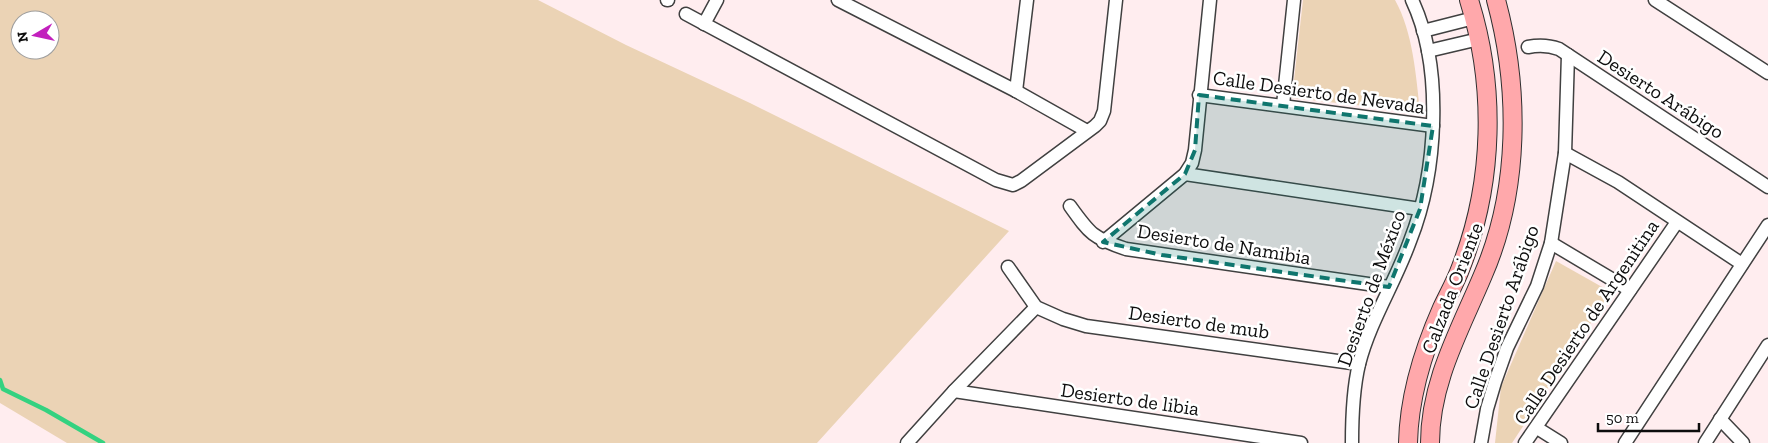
<svg xmlns="http://www.w3.org/2000/svg" width="1768" height="443" font-family="'Zilla Slab',serif">
<rect width="100%" height="100%" fill="#ffedef"/>
<g fill="#ebd3b5" fill-rule="evenodd">
<path d="M0,0H538L626,45L750,103L1009,231L817,443H67L0,403ZM20,20H50V50H20Z"/>
<path d="M1303,0H1395C1413,32 1416,76 1420,112L1292,98Z"/>
<path d="M1556,261L1611,292L1512,443H1495L1501,387Z"/>
</g>
<g fill="none" stroke-linecap="round" stroke-linejoin="round">
<path stroke="#34d280" stroke-width="4.5" d="M0,380L3,389L46,410L103,443"/>
<g stroke="#404040" stroke-width="15">
<g id="street">
<path d="M667,0H668"/>
<path d="M838,0L1016,91L1087,131"/>
<path d="M1655,0L1768,73"/>
<path d="M686,14L996,180L1013,185L1021,181L1095,126L1100,121L1104,111L1116,0"/>
<path d="M704,24L717,0"/>
<path d="M1423,31L1474,18"/>
<path d="M1528,47C1539,45 1548,45 1559,49L1768,187"/>
<path d="M1428,51L1479,39"/>
<path d="M1016,91L1027,0"/>
<path d="M1199,95L1433,126"/>
<path d="M1283,105L1294,0"/>
<path d="M1565,153L1618,182L1742,264"/>
<path d="M1185,174L1420,209"/>
<path d="M1070,206C1090,234 1093,238 1126,249L1389,287"/>
<path d="M1103,242L1185,174L1192,163L1195,150L1210,0"/>
<path d="M1551,243L1630,290"/>
<path d="M1008,267L1036,307L1063,319L1086,326L1359,364"/>
<path d="M954,391L1301,443"/>
<path d="M1720,419L1743,443"/>
<path d="M1537,428L1561,443"/>
<path d="M907,443L954,391L1036,307"/>
<path d="M1352,443C1352,417 1353,389 1359,364C1370,321 1395,283 1410,241C1437,173 1444,68 1412,0"/>
<path d="M1481,443L1487,409L1495,382L1507,348L1537,286L1551,243L1565,153L1568,55"/>
<path d="M1525,443L1677,222"/>
<path d="M1625,443L1768,225"/>
<path d="M1705,443L1768,345"/>
</g>
</g>
<g stroke="#2f2f2f" stroke-width="20">
<g id="secondary">
<path d="M1408,443C1409,396 1423,351 1442,308C1448,295 1456,281 1461,267C1494,182 1496,86 1469,0"/>
<path d="M1430,443C1430,382 1460,330 1483,275C1520,190 1520,88 1496,0"/>
</g>
</g>
<use href="#street" stroke="#fff" stroke-width="12"/>
<use href="#secondary" stroke="#ffa8ab" stroke-width="18"/>
</g>
<path fill="#0f766e" fill-opacity="0.2" stroke="#0f766e" stroke-width="4" stroke-dasharray="10 6" stroke-linejoin="round" d="M1199,95L1433,126L1420,209L1389,287L1162,255L1103,242L1185,174L1195,150Z"/>
<g text-anchor="middle" stroke-width="5" stroke-linejoin="round" paint-order="stroke">
<g font-size="20" fill="#0d0d0d" stroke="#fff">
<text transform="translate(1319 92) rotate(8)" y="7">Calle Desierto de Nevada</text>
<text transform="translate(1661 94) rotate(33)" y="7">Desierto Arábigo</text>
<text transform="translate(1224 244) rotate(9)" y="7">Desierto de Namibia</text>
<text transform="translate(1371 288) rotate(-70)" y="7">Desierto de México</text>
<text transform="translate(1452 288) rotate(-69)" y="7">Calzada Oriente</text>
<text transform="translate(1501 317) rotate(-71)" y="7">Calle Desierto Arábigo</text>
<text transform="translate(1199 322) rotate(8)" y="7">Desierto de mub</text>
<text transform="translate(1586 322) rotate(-56)" y="7">Calle Desierto de Argenitina</text>
<text transform="translate(1130 399) rotate(8)" y="7">Desierto de libia</text>
</g>
</g>
<g transform="translate(35 35) rotate(261)"><circle r="24" fill="#ffffff" stroke="#9e9e9e"/>
<path d="M0-4L9 19L0 12L-9 19Z" fill="#c220bd"/>
<text y="-8" font-size="14" font-weight="bold" text-anchor="middle" fill="#0d0d0d">N</text>
</g>
<path d="M1598 423v8h101v-8" fill="none" stroke="#0d0d0d" stroke-width="2.5"/>
<text x="1606" y="423" font-size="15" fill="#0d0d0d" stroke="#ffffff" stroke-width="4" paint-order="stroke">50 m</text>
</svg>
